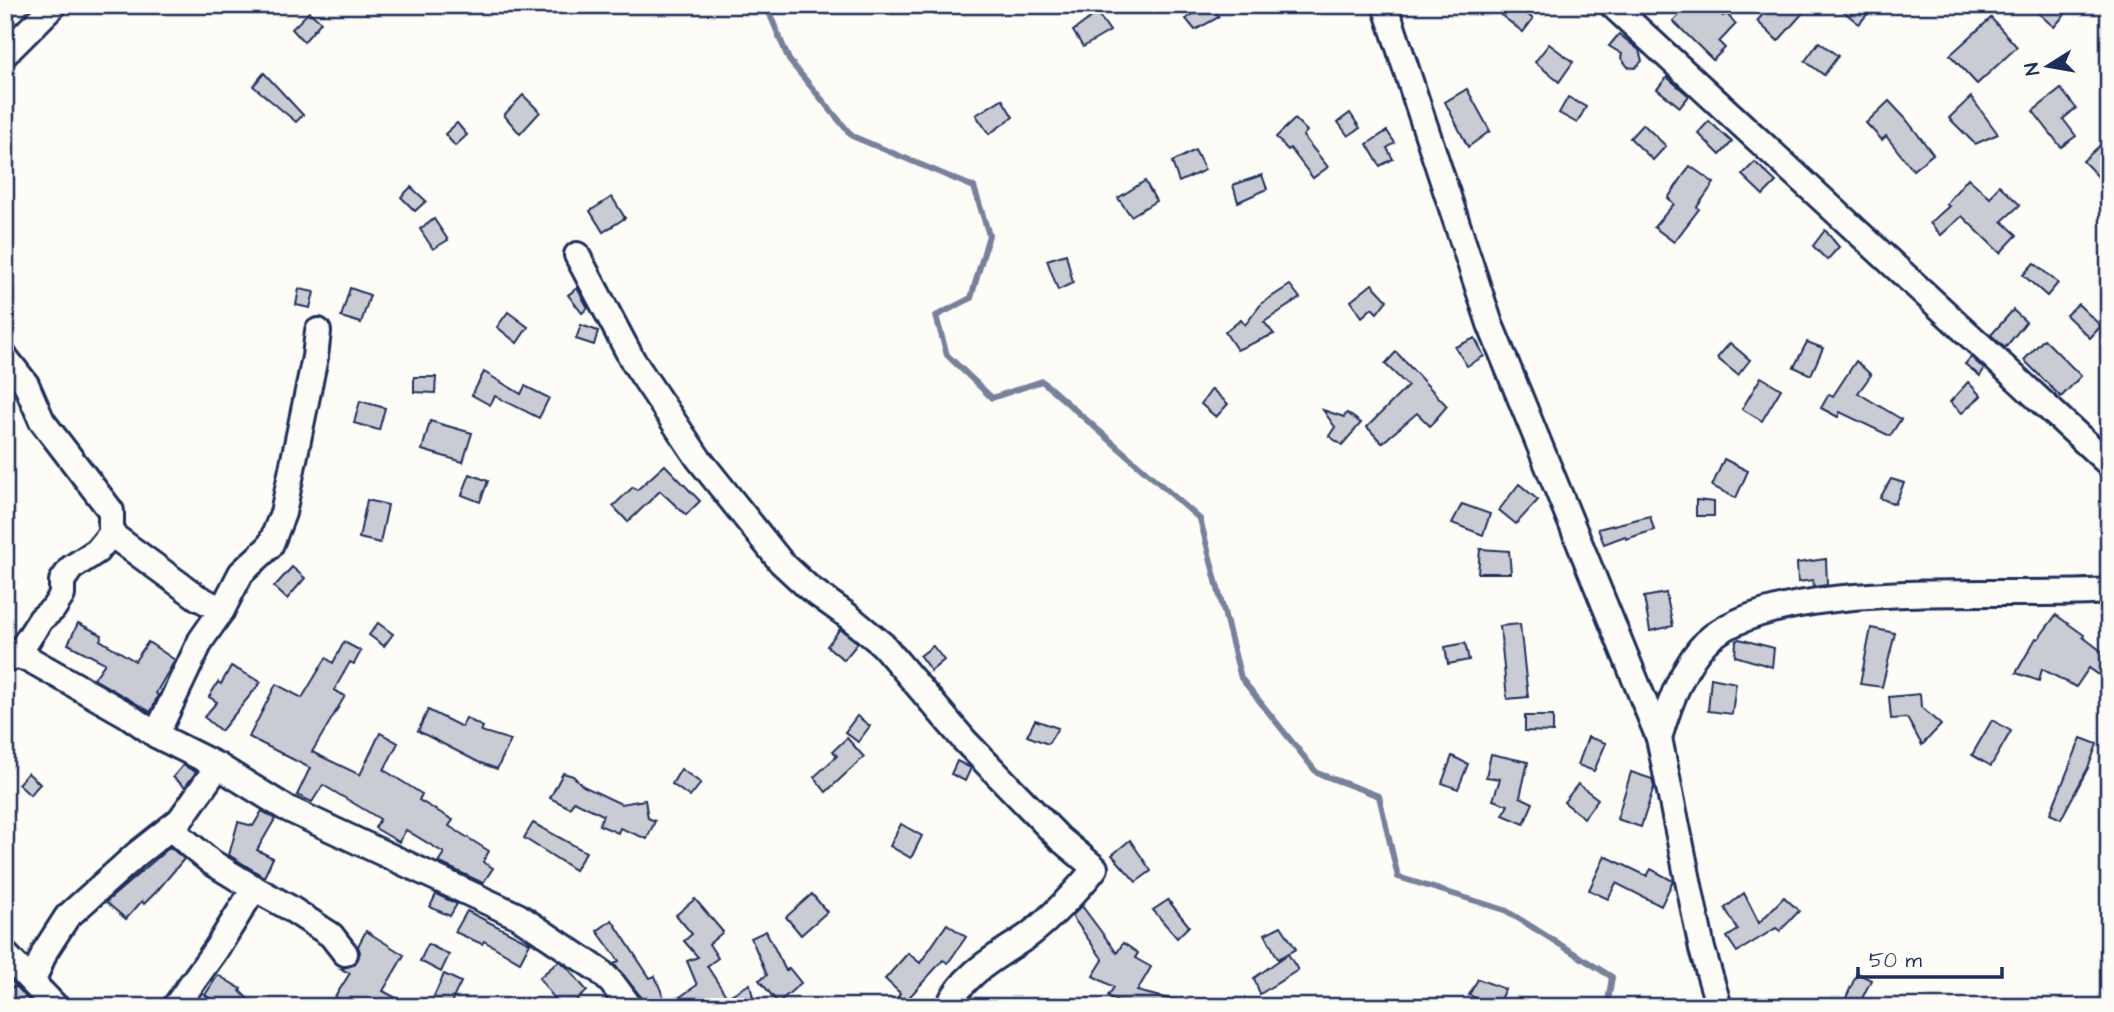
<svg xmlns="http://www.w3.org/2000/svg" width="2114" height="1012" font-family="'Architects Daughter',sans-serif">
<rect width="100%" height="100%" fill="#fdfcf7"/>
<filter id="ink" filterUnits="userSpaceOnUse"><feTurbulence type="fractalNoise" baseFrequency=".0143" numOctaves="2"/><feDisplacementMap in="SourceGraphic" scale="14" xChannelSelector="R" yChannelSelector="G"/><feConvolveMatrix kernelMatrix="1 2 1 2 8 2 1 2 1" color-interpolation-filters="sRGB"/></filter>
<g filter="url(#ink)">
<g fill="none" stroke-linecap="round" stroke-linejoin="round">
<path stroke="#76819c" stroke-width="6" d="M766,5L789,60L852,136L974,187L989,235L971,298L936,316L947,355L992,398L1042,381L1200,519L1241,678L1317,773L1379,796L1398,877L1505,910L1612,977L1607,1007"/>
</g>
<g fill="#c9ccd3" stroke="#1b2f5e" stroke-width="2">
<path d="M1206,5H1210L1219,17L1195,30L1186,19Z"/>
<path d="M1488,5H1516L1533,19L1523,32Z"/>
<path d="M1689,5H1711L1723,16L1726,13L1736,24L1719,42L1725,48L1713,60L1673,21Z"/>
<path d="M1771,5H1810L1778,41L1757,21Z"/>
<path d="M1836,5H1875L1859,24Z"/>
<path d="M2029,5H2059L2067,12L2054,27Z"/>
<path d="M309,12L321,22L304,42L292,29Z"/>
<path d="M1097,13L1110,31L1083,47L1073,31Z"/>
<path d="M1991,18L2017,47L1977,84L1950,55Z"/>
<path d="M1619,34L1639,50L1642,61L1635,68L1628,67L1621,58L1622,54L1609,46Z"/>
<path d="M1819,42L1838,56L1824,75L1805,61Z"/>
<path d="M1549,44L1573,62L1559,82L1535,62Z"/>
<path d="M264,73L303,115L296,122L253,86Z"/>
<path d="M1667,77L1689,96L1680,107L1657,89Z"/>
<path d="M1467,89L1490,131L1468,147L1445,102Z"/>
<path d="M2061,89L2076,108L2063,119L2076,136L2061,147L2033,111Z"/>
<path d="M523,95L540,112L520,134L504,115Z"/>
<path d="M1568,97L1586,107L1577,123L1559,113Z"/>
<path d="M1971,97L1998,134L1975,144L1949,118Z"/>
<path d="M1002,99L1013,117L989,134L976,115Z"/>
<path d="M1889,101L1905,118L1933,154L1913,170L1886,136L1882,140L1866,123Z"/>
<path d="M1350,113L1360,128L1348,136L1338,122Z"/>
<path d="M1295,119L1307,131L1303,136L1328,167L1313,178L1290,148L1288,150L1276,137Z"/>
<path d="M1709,121L1732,142L1720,155L1698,133Z"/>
<path d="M457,123L467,135L455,146L445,134Z"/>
<path d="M1643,124L1666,146L1653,160L1630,138Z"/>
<path d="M1387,131L1395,143L1387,148L1393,159L1380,166L1367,144Z"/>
<path d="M2109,137V188L2083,161Z"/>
<path d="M1195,150L1205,170L1179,182L1172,162Z"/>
<path d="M1755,162L1776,182L1763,195L1742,175Z"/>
<path d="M1690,166L1714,183L1697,207L1699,209L1674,242L1654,227L1674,204L1668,198Z"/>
<path d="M1262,175L1267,189L1238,202L1233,185Z"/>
<path d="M1968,178L1990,198L1999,185L2020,205L2002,221L2017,235L2000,253L1962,216L1941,235L1930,223L1949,206L1946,204Z"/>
<path d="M1145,181L1156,201L1131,216L1118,198Z"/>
<path d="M411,187L426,201L415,211L401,197Z"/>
<path d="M612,197L625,218L603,232L590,211Z"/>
<path d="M434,219L448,240L433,249L420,229Z"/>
<path d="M1825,230L1839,247L1827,260L1813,246Z"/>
<path d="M1066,254L1073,283L1058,290L1047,260Z"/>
<path d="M2034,263L2058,283L2047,296L2023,275Z"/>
<path d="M1372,284L1387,300L1377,313L1372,308L1362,317L1351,301Z"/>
<path d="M1290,285L1300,298L1264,322L1274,334L1237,350L1225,332L1241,320L1245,325L1262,303Z"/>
<path d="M350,288L370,295L361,323L341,317Z"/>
<path d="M577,288L588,308L582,313L568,295Z"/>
<path d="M299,289L314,292L310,308L296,305Z"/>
<path d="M2078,304L2101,326L2090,338L2066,315Z"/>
<path d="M2013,310L2026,322L2005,348L1991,335Z"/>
<path d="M508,312L528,327L517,343L497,327Z"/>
<path d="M581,325L598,331L594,345L576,339Z"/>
<path d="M1475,338L1484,356L1467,366L1455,347Z"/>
<path d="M2044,339L2081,376L2061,397L2024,360Z"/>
<path d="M1807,342L1823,348L1811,375L1794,367Z"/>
<path d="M1730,343L1750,360L1738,375L1717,358Z"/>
<path d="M1396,352L1447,406L1430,426L1417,413L1382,443L1367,427L1408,386L1385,364Z"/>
<path d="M1971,357L1984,369L1980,376L1965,364Z"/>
<path d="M1856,361L1871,375L1858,393L1901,419L1890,436L1840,412L1838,417L1821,408L1829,394L1833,396Z"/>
<path d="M484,372L521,394L525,386L549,398L539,418L495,396L490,405L472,395Z"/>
<path d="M414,377H436L435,393L414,392Z"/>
<path d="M1761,377L1781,389L1762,421L1742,409Z"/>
<path d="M1968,382L1981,396L1962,413L1950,402Z"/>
<path d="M1212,389L1228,404L1216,417L1201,404Z"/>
<path d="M360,401L385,408L379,430L354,423Z"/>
<path d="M1323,410L1344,417L1347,413L1361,423L1342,445L1329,436L1335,427Z"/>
<path d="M430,421L472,433L463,462L422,450Z"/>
<path d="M1724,459L1748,471L1736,498L1712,486Z"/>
<path d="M665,465L700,501L686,515L660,491L628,522L613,506L633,487L637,490Z"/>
<path d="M470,474L488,481L480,502L462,495Z"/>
<path d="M1891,479L1904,483L1895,504L1880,498Z"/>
<path d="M1519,484L1538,500L1516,524L1499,510Z"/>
<path d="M367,500L388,505L380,543L359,538Z"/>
<path d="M1696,500L1714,502V516H1696Z"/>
<path d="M1462,504L1490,514L1483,535L1452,523Z"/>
<path d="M1650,516L1654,530L1626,539L1625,536L1604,544L1598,529Z"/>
<path d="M1480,549L1509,551L1511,573H1478Z"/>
<path d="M1826,559L1827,585L1814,587L1813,580L1798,582L1797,563Z"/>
<path d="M292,567L305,578L287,599L274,587Z"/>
<path d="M1666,593L1673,626L1650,631L1644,597Z"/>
<path d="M2056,615L2084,635L2083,637L2109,657V682L2089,668L2076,687L2042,669L2039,681L2016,673L2036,638L2038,639Z"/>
<path d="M78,623L102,635L100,640L135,661L148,642L175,660L156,693L158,695L151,712L94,679L105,663L68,644Z"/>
<path d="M378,623L393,634L384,646L369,635Z"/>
<path d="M1520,624L1528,697L1507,699L1500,626Z"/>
<path d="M1871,628L1895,633L1882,687L1860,684Z"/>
<path d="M840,629L858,643L844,660L827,646Z"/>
<path d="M1739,639L1774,648L1772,667L1735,656L1736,641Z"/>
<path d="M344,642L361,651L354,664L350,662L334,690L345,696L312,752L360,775L380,733L398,743L384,770L422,794L419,800L453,820L449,826L489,851L483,862L493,868L483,883L438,862L444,853L406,830L399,842L375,828L380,819L323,785L312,802L297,795L310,768L249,737L276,684L302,698L326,658L333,663Z"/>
<path d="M1465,643L1469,660L1448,664L1445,647Z"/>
<path d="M933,646L944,660L931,671L920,656Z"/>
<path d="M231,666L261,682L221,731L204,717L217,702L209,697L218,682L221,684Z"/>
<path d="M1711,678L1736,683L1732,714L1708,711Z"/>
<path d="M1920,694L1921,707L1941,725L1922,745L1907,718L1891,719L1889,697Z"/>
<path d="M428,710L462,727L466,718L483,727L481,731L511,740L497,769L478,762L418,731Z"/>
<path d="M857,716L870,726L858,742L845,732Z"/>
<path d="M1525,716H1553V732L1525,731Z"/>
<path d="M1035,720L1058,728L1048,744L1027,736Z"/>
<path d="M1992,720L2011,731L1991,766L1972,755Z"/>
<path d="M1588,737L1606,743L1594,771L1578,765Z"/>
<path d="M847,738L864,757L826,792L814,777L837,756L833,751Z"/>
<path d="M2081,738L2097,744L2088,768L2061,819L2050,814Z"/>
<path d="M1491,754L1528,762L1520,797L1533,803L1524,824L1503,815L1508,805L1493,800L1500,779L1486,777Z"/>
<path d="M1452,756L1468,764L1458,789L1442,783Z"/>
<path d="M957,761L971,768L965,781L951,774Z"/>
<path d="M183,765L196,772L185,787L173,777Z"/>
<path d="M681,769L701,783L690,797L672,784Z"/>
<path d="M1631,772L1652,779L1654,787L1641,827L1617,819Z"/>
<path d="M28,773L40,784L30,795L18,784Z"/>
<path d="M563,773L573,776L583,786L621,804L645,800L648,818L655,821L647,839L620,828L618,833L599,825L603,815L574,801L570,808L550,798Z"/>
<path d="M1578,784L1598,799L1584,818L1564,802Z"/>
<path d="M262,811L275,819L257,850L273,858L264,877L229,855L238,822L253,826Z"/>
<path d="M533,823L586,852L575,870L524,838Z"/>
<path d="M901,824L922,836L911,858L890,846Z"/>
<path d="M1130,840L1151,871L1136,882L1112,855Z"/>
<path d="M170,847L184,859L157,891L144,904L142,901L126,919L106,902Z"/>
<path d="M1605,856L1647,876L1651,869L1673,881L1661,906L1616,883L1608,899L1589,890Z"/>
<path d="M1744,893L1759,923L1784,897L1799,911L1780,931L1776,928L1737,952L1727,937L1738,930L1725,908Z"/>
<path d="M436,894L457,904L450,916L430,907Z"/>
<path d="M812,894L827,912L801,935L786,917Z"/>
<path d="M695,899L723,932L709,944L718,958L707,966L727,997L750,984L755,1007H645L642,998L614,964L619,961L597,931L612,920L650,978L655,976L667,1006L697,985L687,961L698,957L684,941L692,934L676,915Z"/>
<path d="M1168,900L1189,926L1177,938L1153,910Z"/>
<path d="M1082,906L1117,953L1123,943L1138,953L1135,958L1151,967L1137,991L1177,1001V1007H1129L1108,996L1114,987L1093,976L1103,960L1072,916Z"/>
<path d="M467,911L530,943L520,962L484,941L482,944L455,932Z"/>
<path d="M947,924L966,937L948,963L943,960L905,1002L898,997L900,993L885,979L908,953L920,963Z"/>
<path d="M1281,926L1296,949L1278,959L1265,934Z"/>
<path d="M366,931L404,955L383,991L413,1007H351L335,997L350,973L340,969L354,965L358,959L360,952L358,946Z"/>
<path d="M766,931L786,971L789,968L801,983L778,1003L759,980L767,975L751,938Z"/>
<path d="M428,944L449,955L441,972L420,961Z"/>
<path d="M1288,954L1298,970L1260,994L1254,978Z"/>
<path d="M559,961L568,968L587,991L570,1007H561L539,978Z"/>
<path d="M1857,973L1871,980L1858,1007H1842Z"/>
<path d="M444,974L461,982L449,1007H429Z"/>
<path d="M218,975L241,989L240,991L256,1007H224L205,995Z"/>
<path d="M1478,979L1505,989L1496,1007L1469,995Z"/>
<path d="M17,987L28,999V1006L5,1005V988Z"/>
</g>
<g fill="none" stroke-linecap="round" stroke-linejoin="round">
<g stroke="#1b2f5e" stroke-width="30">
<g id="minor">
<path d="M1385,5L1490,324L1659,738L1702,949L1719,1007"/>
<path d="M1612,5L2109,464"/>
<path d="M5,54L54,5"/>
<path d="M577,255L633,361L698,458L781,562L809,588L848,616L883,645L965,741L1059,838L1095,868C1079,889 1050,919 1029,935C999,956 964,972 948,1007"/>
<path d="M5,357L26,384L42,421L111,511V534L197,597L222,610"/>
<path d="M17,656L29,659L126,714L156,735L218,766L284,807L518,916L600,971L613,984L630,1007"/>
<path d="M5,659L17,656L41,619L53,609L62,595V581L71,568L97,551L111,534"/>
<path d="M156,735L201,640L222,610L241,573L270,546L283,513L315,357L318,331"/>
<path d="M1659,738C1668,707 1683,665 1706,642C1776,575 2011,599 2109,591"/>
<path d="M170,828L211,862L252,887L250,895L217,948L175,1007"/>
<path d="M252,887L288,907L331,935L345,953"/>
<path d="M5,954L56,1007"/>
<path d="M33,981L45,951L67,917L137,854L180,820L218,766"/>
</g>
</g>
<use href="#minor" stroke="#fdfcf7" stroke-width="24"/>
</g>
</g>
<rect width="2114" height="1012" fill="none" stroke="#fdfcf7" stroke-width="28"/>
<rect x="14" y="14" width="2086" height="984" fill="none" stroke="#1b2f5e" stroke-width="2.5" filter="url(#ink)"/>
<g transform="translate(2048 66) rotate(259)" stroke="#fdfcf7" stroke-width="5" paint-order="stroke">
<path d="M0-5L12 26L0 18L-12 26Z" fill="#1b2f5e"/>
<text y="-10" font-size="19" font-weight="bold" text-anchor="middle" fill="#1b2f5e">N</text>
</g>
<path d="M1858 967v10h144v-10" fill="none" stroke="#1b2f5e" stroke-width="3.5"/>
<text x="1869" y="967" font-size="21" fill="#1b2f5e" stroke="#fdfcf7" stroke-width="5" paint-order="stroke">50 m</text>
</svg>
